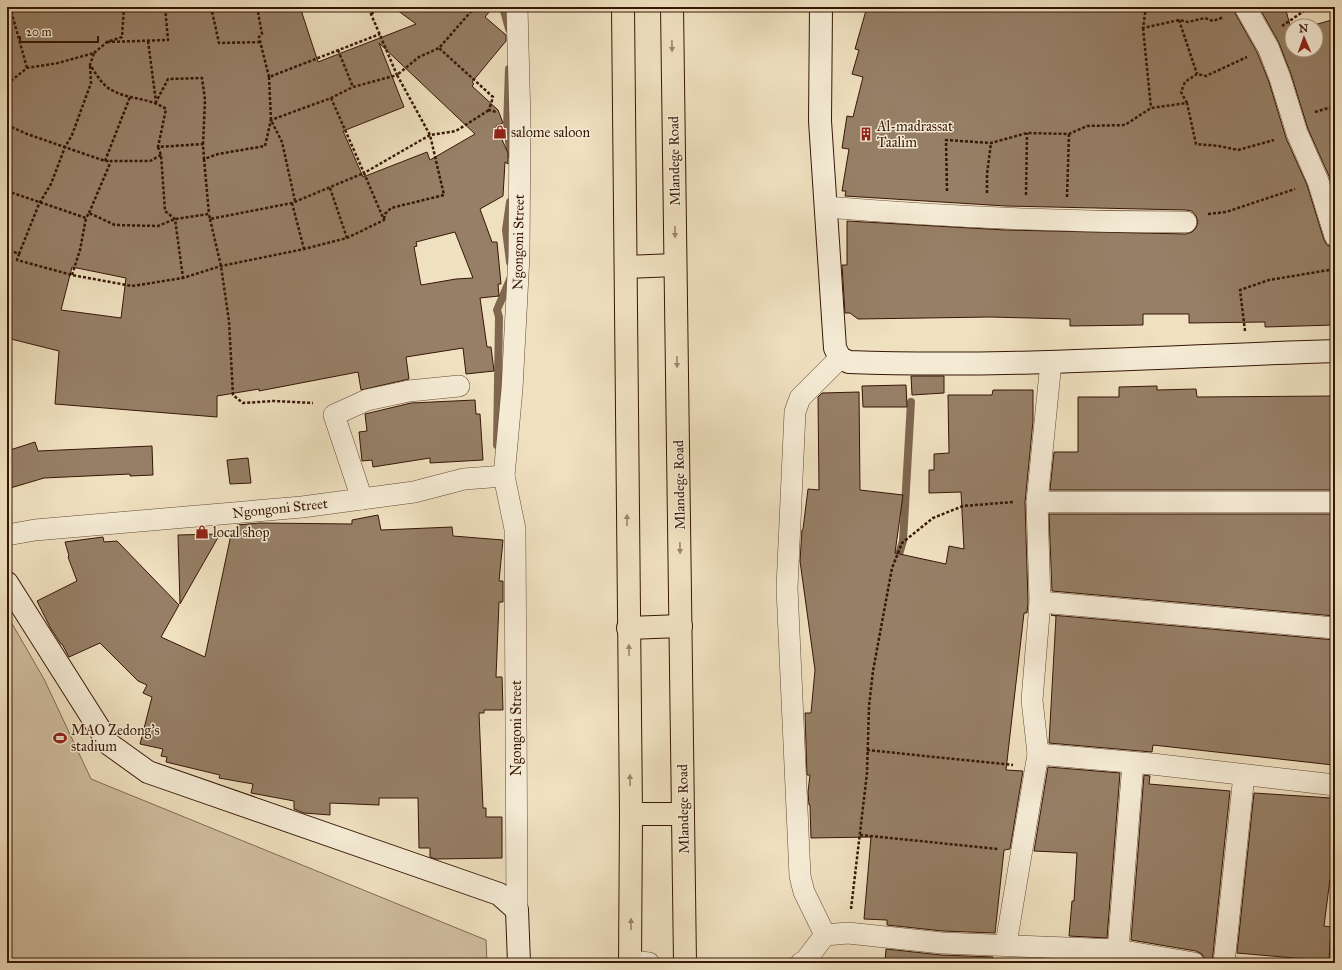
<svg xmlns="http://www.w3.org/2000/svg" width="1342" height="970" font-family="'IM FELL Great Primer',serif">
<rect width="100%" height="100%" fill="#efe0bf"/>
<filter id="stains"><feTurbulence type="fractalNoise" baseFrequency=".005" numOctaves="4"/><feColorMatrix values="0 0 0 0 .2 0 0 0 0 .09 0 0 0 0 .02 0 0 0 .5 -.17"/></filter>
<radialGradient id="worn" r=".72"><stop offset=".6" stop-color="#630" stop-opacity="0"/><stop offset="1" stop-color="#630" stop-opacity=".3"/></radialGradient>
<path fill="#d0bea0" stroke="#836a53" d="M7,615L44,679L91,779L486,940L487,963H7Z"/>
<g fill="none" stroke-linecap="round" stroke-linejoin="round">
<g stroke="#7f664f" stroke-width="8">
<path d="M503,7L509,29"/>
<path d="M509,69L507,128L511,155"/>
<path d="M510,262L506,230L510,202"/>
<path d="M497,445L499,317L497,310L511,277"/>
<path d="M896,564L903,541L911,402"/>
</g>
</g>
<g fill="#967f66" stroke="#361606" fill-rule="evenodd">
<path d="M7,7H300L318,62L416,24L393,7H493L485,17L506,35V41L472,82L474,84L472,86L498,110L503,123L496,126L508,153V164L505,162L503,196L480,209L492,242H497L501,284H498L499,296L480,298L487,347H491L494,371L466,374L463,348L406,357L409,379L361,390L358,372L259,391V389L217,396V417L55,404L59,351L7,338ZM379,43L475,134L430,160L427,152L363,177L343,131L404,107ZM455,232L473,278L456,279L421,285L414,247L417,246L416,242ZM72,267L126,278L121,318L61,310Z"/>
<path d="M867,7H976L997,11L1058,9V7H1233L1235,13L1257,52L1269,82L1286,138L1307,185L1324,240L1327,245L1335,248V325L1265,327V322L1189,323V314H1143V325L1070,326V319L990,317L858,319L850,313H845L842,265H847V221L1005,230L1186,234L1192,232L1196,228L1198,222L1196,216L1192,211L1186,210L1006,206L845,196L846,191H842L849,149L842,148L847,116L853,117L863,77L852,74L859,50L855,49Z"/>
<path d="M1259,7H1285L1292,32V50H1316V26H1311L1335,19V195L1329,176L1308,129L1291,74L1279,43Z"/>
<path d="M911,376H944V393L912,395Z"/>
<path d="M906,385L907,407H863L862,386Z"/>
<path d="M1157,386V390L1196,389L1197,397L1335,396V490H1050L1054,452H1078V397H1119V387Z"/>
<path d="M993,390H1033V421L1025,502L1028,602L1027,613H1024L1006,770L1023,771L1010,849L1004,850L995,933L943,931L887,925V920L864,919L871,837L811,838L810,805H809L808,792L810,775H807L805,713H811L815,670L800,561L802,530L803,529L808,489L819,490L818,397L822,393L859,392L860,490L903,495L895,553L946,564L949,546L964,549L961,492L929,493V470H934V454L949,453L948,395H992Z"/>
<path d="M475,400L476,414H480L483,460L430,463V458L373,467L372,460L362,461L359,432L367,431L365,414L411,403Z"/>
<path d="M35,442L38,451L152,446L153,475L130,476V474L44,478L7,489V451Z"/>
<path d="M248,458L251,483L230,484L227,460Z"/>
<path d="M1049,514H1335V616L1052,591Z"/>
<path d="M378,515L381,530L452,527L453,536L503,540L499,581H503V602H499L496,677H502L503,710H484V713H479L483,808H486V817H502V858L436,859L430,857V848H419L418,798H379V805L330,803V815L304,813L294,809V801L251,793L253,784L219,778L220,775L166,762L167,757L161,756L163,749L140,744L152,697L143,693L147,685L138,681L100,643L69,657L62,644H61L50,627L37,601L77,581L68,557L69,556L65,542L103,537L104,542L117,541L179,605L161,637L205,657L232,530H237V525L260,523L352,524V520Z"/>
<path d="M220,534L180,604L178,535Z"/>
<path d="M1051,615L1335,640V733L1333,765L1153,745L1152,752L1049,743L1056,616Z"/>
<path d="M1048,767L1120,773L1107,938L1069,936L1072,901H1074L1077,853L1034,851Z"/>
<path d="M1144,775L1150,776L1149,784L1230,791L1212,963H1206L1202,954L1196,951L1131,940Z"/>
<path d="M1254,793L1331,798L1330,802L1335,803V880L1330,879L1324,926L1331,927L1329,961L1237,953Z"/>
<path d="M886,949L941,955L993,957L992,963H885Z"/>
<path d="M1067,960L1117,962L1123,963H1067Z"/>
</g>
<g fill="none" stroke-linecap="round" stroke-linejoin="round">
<g stroke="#644834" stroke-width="22">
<g id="street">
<path d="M1245,7L1268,47L1280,78L1297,133L1318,181L1335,236"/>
<path d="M826,207C946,217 1066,222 1186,222"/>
<path d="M362,499L334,415L367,400L409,391L459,386"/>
<path d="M1037,502H1335"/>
<path d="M7,535L35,530L302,507L414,492L464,479L504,476"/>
<path d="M1040,602L1335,628"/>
<path d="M1038,754L1152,764L1335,785"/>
<path d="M517,910L515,529L504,476L512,389L519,256L520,122L517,7"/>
<path d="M825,935L804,892L800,876L787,588L795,412L800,398L840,358"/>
<path d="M1006,944L1038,754L1032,700L1040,602L1037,502L1051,362"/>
<path d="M1118,950L1133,763"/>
<path d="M630,961L649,963"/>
<path d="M801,963L805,961L825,935L848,933L942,943L1118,950L1194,963"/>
<path d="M1224,963L1244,775"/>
</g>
</g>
<g stroke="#361606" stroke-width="24">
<g id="secondary">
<path d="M821,7L820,121L835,348L840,358L849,362C1011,368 1173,356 1335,351"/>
<path d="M7,583L109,744L148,772L499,894L517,910L519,963"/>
</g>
</g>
<g stroke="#361606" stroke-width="24">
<g id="primary">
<path d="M623,7L631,814L630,963"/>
<path d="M672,7L685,963"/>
<path d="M626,267L675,265"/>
<path d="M628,628L681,626"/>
<path d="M631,814H683"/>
</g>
</g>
<g stroke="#361606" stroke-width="2.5" stroke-dasharray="3 2" stroke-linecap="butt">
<path d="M10,7L27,68"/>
<path d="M211,7L219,43L261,42"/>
<path d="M257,7L262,34L259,37L269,77"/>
<path d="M475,7L439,48L493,97L489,110L496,112"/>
<path d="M1146,7L1143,28L1179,20L1188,22L1205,18L1213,21L1224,17"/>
<path d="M371,14L382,7"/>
<path d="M1179,20L1197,74"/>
<path d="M1282,26L1310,7"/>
<path d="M1143,28L1151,108"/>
<path d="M148,41L156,102L168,79L202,78L205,100L203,144"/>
<path d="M107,42L168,40L165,7"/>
<path d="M338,50L353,87"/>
<path d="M94,53L107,42L122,37L124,7"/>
<path d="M7,84L27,68L58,63L94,53L90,65C95,72 102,85 110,89C127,100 149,97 166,109L158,147L203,144L204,159L218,154L265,146L271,120L331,98L353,87L397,75L368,7"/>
<path d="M331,98L364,173L430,135L456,131L489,110"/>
<path d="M1187,103L1181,92L1185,82L1197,74L1206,76L1247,57"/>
<path d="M1315,112L1335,106"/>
<path d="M7,125L27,134L105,161H111"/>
<path d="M158,147L161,155L165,211L175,219L183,278"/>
<path d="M204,159L209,214"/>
<path d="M105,161L130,97"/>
<path d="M330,188L347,238"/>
<path d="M7,191L86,218L89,213L115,225L158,226L175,219L209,214L210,219L292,203L364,173L384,220L347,238L304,249L221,266L183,278L132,286L72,275L17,260L19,254L7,249"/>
<path d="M947,191L946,140L991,143L1027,133L1069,134L1087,126L1125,125L1151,108L1187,103L1196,144L1219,146L1238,150L1274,140"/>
<path d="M987,193V174L991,143"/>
<path d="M1026,195L1027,133"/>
<path d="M1067,197L1069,134"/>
<path d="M295,201L282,142L271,120L269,77L380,34"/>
<path d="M292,203L304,249"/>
<path d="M89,213L111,161H150L161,155"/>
<path d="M1208,214L1226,212L1295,189"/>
<path d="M210,219L221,266L229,321L233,395L243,403L274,401L313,403"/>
<path d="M384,219L385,214L391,208L444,195L430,135L397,75L419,57L439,48"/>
<path d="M19,254L39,204L51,184L65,147L72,135L91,83L90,65"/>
<path d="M72,275L80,250L86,218"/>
<path d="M1245,331L1240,290L1269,280L1335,269"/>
<path d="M867,750L1013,765"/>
<path d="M860,835L998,849"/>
<path d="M851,909L867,773L869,706L873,671L892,568L902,543L933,518L963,506L1013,502"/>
</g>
<use href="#street" stroke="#f5ebd5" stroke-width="21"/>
<use href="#secondary" stroke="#f5ebd5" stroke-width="22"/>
<use href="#primary" stroke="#efe0bf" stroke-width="22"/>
</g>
<defs><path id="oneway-solid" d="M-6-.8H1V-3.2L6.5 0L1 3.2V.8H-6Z"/></defs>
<g fill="#9c856c">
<use href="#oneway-solid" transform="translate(672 46) rotate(89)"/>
<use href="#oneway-solid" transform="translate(675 232) rotate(89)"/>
<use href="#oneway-solid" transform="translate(677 362) rotate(89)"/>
<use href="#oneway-solid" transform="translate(627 520) rotate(-90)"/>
<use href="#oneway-solid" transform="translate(680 548) rotate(89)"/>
<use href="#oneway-solid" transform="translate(629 650) rotate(-91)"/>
<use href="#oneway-solid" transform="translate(630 780) rotate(-91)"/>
<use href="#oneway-solid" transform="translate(631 924) rotate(-90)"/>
</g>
<defs>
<g id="shop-bare" transform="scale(1.08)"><path d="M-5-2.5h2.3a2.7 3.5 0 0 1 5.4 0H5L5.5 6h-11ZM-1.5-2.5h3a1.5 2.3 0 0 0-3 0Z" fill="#8f2418" stroke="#f5ebd5" stroke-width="2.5" paint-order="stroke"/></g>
<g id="building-bare" transform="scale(1.08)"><path d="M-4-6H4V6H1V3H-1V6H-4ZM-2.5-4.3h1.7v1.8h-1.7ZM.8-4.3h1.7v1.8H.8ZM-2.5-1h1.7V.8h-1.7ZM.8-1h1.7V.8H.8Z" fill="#8f2418" stroke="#f5ebd5" stroke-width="2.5" paint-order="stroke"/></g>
<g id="stadium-bare" transform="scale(1.08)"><path d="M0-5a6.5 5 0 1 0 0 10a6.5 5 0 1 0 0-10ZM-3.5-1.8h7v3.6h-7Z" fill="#8f2418" stroke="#f5ebd5" stroke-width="2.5" paint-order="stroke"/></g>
</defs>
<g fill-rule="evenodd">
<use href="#shop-bare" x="500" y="132"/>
<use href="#building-bare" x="866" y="134"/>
<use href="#shop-bare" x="202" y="532"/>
<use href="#stadium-bare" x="60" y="738"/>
</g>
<g text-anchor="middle" stroke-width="3" stroke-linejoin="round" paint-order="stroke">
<g font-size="14" fill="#361606" stroke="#f5ebd5" text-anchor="start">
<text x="877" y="131">Al-madrassat<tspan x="877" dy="16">Taalim</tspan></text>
<text x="511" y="137">salome saloon</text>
<text x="213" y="537">local shop</text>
<text x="71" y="735">MAO Zedong's<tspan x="71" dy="16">stadium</tspan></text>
</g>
<g font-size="14" fill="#361606" stroke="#f5ebd5">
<text transform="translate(674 161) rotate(-91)" y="5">Mlandege Road</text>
<text transform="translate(518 242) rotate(-89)" y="5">Ngongoni Street</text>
<text transform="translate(679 485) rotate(-91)" y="5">Mlandege Road</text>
<text transform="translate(280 508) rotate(-6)" y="5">Ngongoni Street</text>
<text transform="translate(516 728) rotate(-90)" y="5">Ngongoni Street</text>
<text transform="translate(683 809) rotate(-91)" y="5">Mlandege Road</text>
</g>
</g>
<rect width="1342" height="970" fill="none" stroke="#efe0bf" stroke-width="24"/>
<rect x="8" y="8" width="1326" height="954" fill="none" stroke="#361606" stroke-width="2"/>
<rect x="12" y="12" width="1318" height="946" fill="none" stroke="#361606"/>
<g transform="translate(1304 38) rotate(358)"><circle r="19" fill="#f5ebd5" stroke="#a99682"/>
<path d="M0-3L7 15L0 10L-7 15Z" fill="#8f2418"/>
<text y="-6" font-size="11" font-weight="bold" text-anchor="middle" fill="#361606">N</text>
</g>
<path d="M20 36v6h78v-6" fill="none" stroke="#361606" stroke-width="2"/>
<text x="26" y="36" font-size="12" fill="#361606" stroke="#f5ebd5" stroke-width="3" paint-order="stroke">20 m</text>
<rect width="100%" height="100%" filter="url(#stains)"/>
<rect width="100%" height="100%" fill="url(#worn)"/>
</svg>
